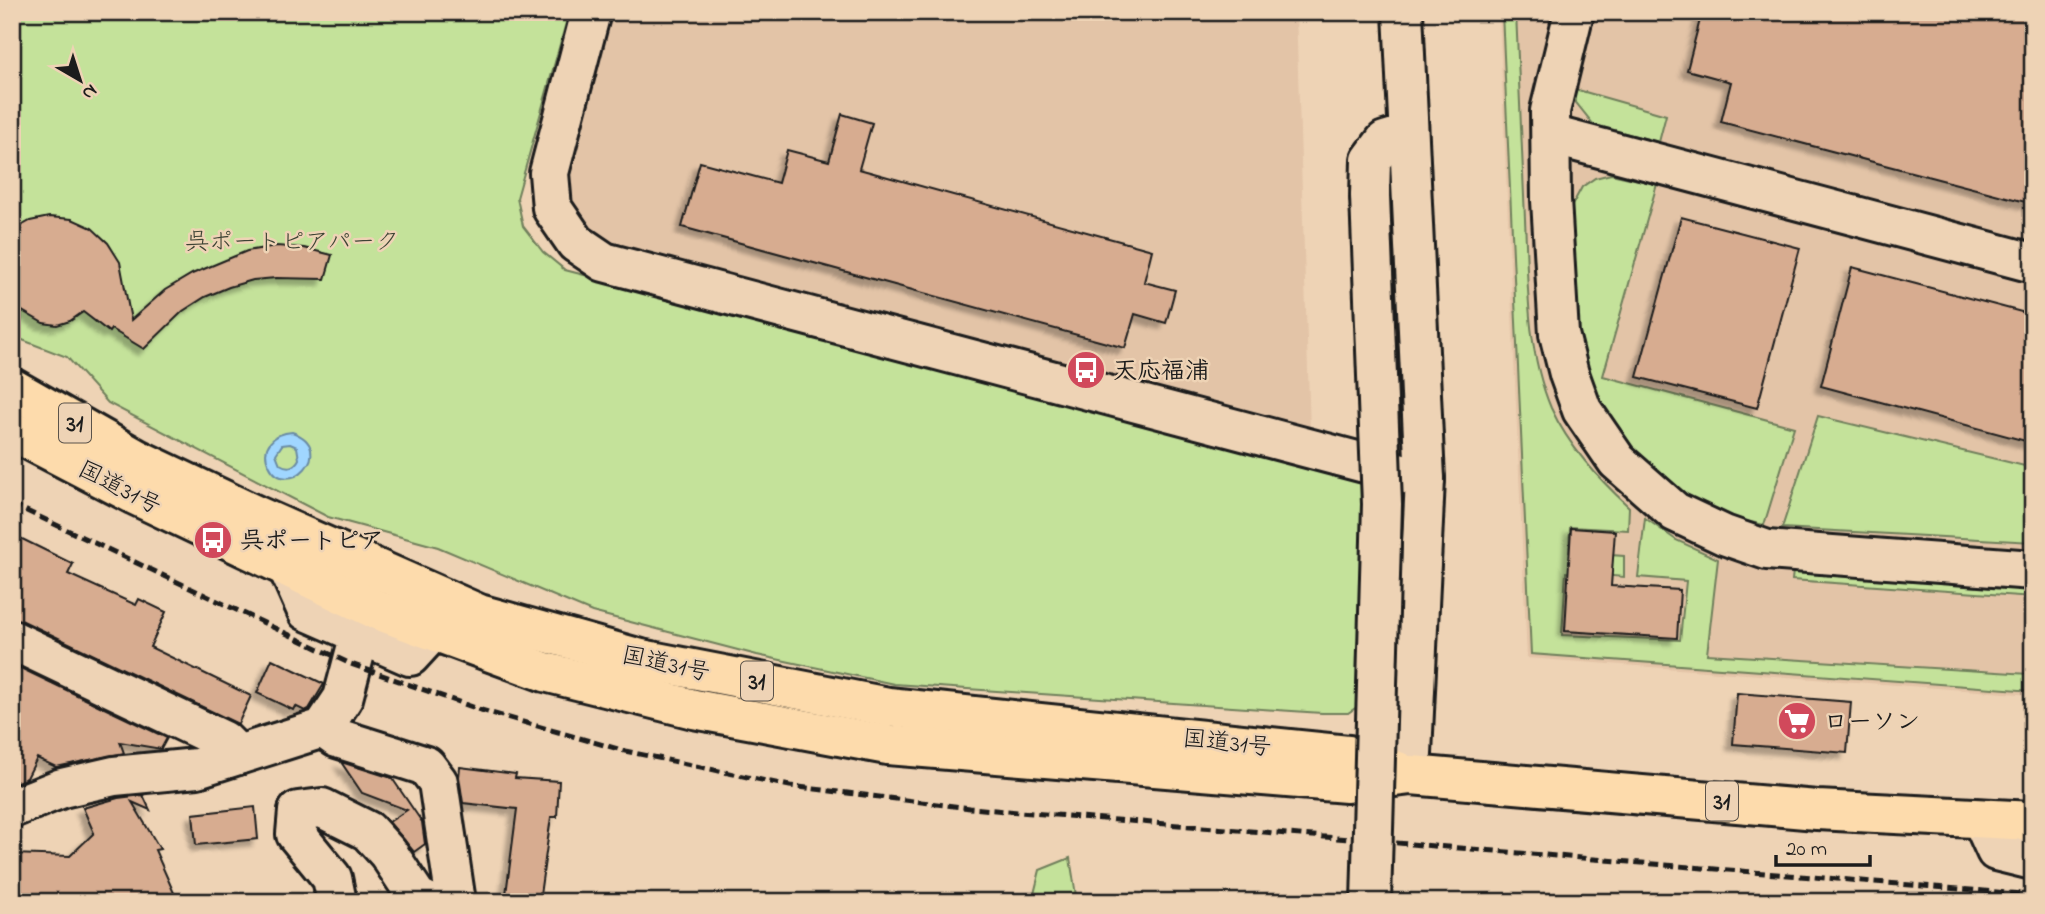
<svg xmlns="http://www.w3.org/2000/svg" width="2045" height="914" font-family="'Indie Flower','Klee One',sans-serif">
<defs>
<filter id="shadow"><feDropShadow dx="-6" dy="6" stdDeviation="2" flood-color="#0004"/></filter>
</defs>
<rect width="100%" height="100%" fill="#eed3b5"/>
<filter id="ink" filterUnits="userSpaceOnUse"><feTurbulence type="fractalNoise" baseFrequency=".0143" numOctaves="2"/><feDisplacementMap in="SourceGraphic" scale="14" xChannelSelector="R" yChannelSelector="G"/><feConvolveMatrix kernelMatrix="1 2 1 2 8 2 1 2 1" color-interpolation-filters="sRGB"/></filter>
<g filter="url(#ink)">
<g fill="#e3c4a7">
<path d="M607,12H1296L1310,430L612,246L588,235L570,210L565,171Z"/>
<path d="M1499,12H2033V695L1527,658Z"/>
</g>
<g fill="#c4e29a" stroke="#707f5b" stroke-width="2">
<path d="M12,12H569L517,198L523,226L543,252L565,270L1358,475L1375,493L1367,700L1348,713H1322L894,684L757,655L592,612L438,547L328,517L108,403L67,357L12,336Z"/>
<path d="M1502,12H1516C1519,81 1522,150 1525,219C1528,282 1526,349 1551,408C1569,447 1598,478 1629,507L1628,530L1570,527L1569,552L1624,556V577L1566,572L1562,635L1680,640L1686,581L1638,577L1645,518L1676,540L1718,559L1707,654L2029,674L2033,649V691L1531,654Z"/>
<path d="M1578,90L1666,115L1659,142L1594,125L1574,100L1573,94Z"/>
<path d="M1611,174L1657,184L1603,376L1794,427L1764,525L1729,517L1702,506L1667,482L1640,459L1599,402L1576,338L1568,213L1582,187L1595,178Z"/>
<path d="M1818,416L2033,468V542L1782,528Z"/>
<path d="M1793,571L2033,589V597L1792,580Z"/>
<path d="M1070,858L1077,902H1032L1040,870Z"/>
</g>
<path fill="#a0d6ff" stroke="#6b8ca4" stroke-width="2" fill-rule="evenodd" d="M292,432C340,449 286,502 269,465C260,447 274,433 292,432ZM290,444L297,447L299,459C295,467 288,469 280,464L276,454L282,445Z"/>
<g fill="#d7ac90" stroke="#1c1c1c" stroke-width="2" filter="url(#shadow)">
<path d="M1702,12H2033V204L1721,122L1731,82L1687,70Z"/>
<path d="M842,114L872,123L859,169L1152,250L1144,282L1175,290L1166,323L1135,314L1125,348L682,227L700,162L778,183L787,150L829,161Z"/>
<path d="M49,217L72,219L92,228L108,243L120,262L131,320L165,290L192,274L247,251L276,246L304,248L332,255L325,279L276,278L253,280L229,287L205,297L183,311L144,349L111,329L109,332L83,312L70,321L57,325L43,323L12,305V231L30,221Z"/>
<path d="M1681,217L1800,248L1757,408L1637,377Z"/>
<path d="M1852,267L2033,315V443L1821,386Z"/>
<path d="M1571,528L1615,531L1611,586L1680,590L1677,638L1565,631Z"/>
<path d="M12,534L73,564L68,574L136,605L139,599L166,612L150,647L251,696L238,724L21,620L12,618Z"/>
<path d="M272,659L324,684L309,709L305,711L295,706L293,710L257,693Z"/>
<path d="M12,664L167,738L161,749L120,742L124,753L56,767L37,758L27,778L12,784Z"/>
<path d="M1737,693L1851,702L1847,753L1733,744Z"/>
<path d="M341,762L392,778L422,822L425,844L414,852L389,822L407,810L362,793Z"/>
<path d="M460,767L516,774L515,778L559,781L557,817H551L539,902H505L517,809L463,803L459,777Z"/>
<path d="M143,795L150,810L132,802L160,849L155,850L178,902H12V854L70,856L94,833L83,808L118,798Z"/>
<path d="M255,807L258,839L196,845L193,814Z"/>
</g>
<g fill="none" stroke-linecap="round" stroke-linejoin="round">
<g stroke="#1c1c1c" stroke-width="44">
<g id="minor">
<path d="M591,12L549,173L552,208L576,243L604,262L1425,479"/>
<path d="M1403,12L1425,479L1411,775"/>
<path d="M1574,12L1550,111L1551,200L1559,334L1569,374L1582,410L1617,461L1675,512L1724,535L1767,550L2033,570"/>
<path d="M1551,135L2033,263"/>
<path d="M1370,196L1371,160L1385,141L1408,134"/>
<path d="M288,568L307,611L410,656L433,631"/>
<path d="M12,640L224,741L238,755"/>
<path d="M323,728L337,738L426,766L438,782L456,902"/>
<path d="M12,808L62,788L114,776L197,768L323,728L343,698L360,634"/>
<path d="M1982,820L1996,851L2033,860"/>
<path d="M337,902L332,878L296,834L298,811L322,808L368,831L388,853L417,897L427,902"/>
</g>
</g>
<g stroke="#1c1c1c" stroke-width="44">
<g id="highway">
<path d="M12,388L137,459L255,515L479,614L641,659L888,707L1348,755L1398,771"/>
<path d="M12,431L135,495L377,610L545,672L694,709L888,745L1347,783L1411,775L1817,810L2033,821"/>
</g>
</g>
<use href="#minor" stroke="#eed3b5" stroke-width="38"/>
<use href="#highway" stroke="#fddbac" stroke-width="38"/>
<path stroke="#1c1c1c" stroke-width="5" stroke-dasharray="10 5" stroke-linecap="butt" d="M12,504L351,664L481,710L625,751L790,786L970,808L2033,895"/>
<g stroke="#1c1c1c" stroke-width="44" stroke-linecap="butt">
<path id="minor-bridge" d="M1370,196L1382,504L1371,902"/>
</g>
<use href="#minor-bridge" stroke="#eed3b5" stroke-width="38"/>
</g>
</g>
<defs>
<g id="bus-disc" transform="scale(2.0125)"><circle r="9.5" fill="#d1495b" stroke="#eed3b5"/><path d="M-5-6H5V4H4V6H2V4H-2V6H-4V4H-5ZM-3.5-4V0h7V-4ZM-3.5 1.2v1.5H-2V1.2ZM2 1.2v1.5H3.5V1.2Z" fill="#fff"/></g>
<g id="supermarket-disc" transform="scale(2.0125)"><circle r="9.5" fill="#d1495b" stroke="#eed3b5"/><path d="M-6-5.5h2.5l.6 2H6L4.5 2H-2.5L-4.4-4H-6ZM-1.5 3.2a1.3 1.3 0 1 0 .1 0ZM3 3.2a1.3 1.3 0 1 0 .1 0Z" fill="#fff"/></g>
</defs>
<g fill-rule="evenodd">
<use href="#bus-disc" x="1086" y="370"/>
<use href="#bus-disc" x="213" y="540"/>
<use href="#supermarket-disc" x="1797" y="721"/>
</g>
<g text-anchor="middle" stroke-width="5" stroke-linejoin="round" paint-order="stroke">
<g fill="#eed3b5" stroke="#5b534a" stroke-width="2">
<rect x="59" y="403.5" width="32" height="39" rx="5"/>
<rect x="741" y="661.5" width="32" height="39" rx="5"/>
<rect x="1706" y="781.5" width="32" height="39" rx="5"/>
</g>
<g font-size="23" font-weight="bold" fill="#1c1c1c">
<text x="75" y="431">31</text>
<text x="757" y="689">31</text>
<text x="1722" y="809">31</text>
</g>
<g font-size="24" fill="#3e4435" stroke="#eed3b5">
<text x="292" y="249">呉ポートピアパーク</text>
</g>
<g font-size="24" font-weight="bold" fill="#1c1c1c" stroke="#eed3b5" text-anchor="start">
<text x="1113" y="378">天応福浦</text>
<text x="240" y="548">呉ポートピア</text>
<text x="1824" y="729">ローソン</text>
</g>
<g font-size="24" fill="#1c1c1c" stroke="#eed3b5">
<text transform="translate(120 487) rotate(27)" y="8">国道31号</text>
<text transform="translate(666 663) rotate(12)" y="8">国道31号</text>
<text transform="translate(1227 742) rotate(6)" y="8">国道31号</text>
</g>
</g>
<rect width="2045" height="914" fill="none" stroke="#eed3b5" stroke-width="42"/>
<rect x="21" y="21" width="2003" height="872" fill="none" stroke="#1c1c1c" stroke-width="2.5" filter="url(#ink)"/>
<g transform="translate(80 80) rotate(141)" stroke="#eed3b5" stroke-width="5" paint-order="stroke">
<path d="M0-5L12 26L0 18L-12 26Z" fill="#1c1c1c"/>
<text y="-10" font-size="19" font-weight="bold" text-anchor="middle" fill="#1c1c1c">N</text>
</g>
<path d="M1776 855v10h94v-10" fill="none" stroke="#1c1c1c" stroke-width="3.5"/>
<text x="1786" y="855" font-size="21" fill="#1c1c1c" stroke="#eed3b5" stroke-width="5" paint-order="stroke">20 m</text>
</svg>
